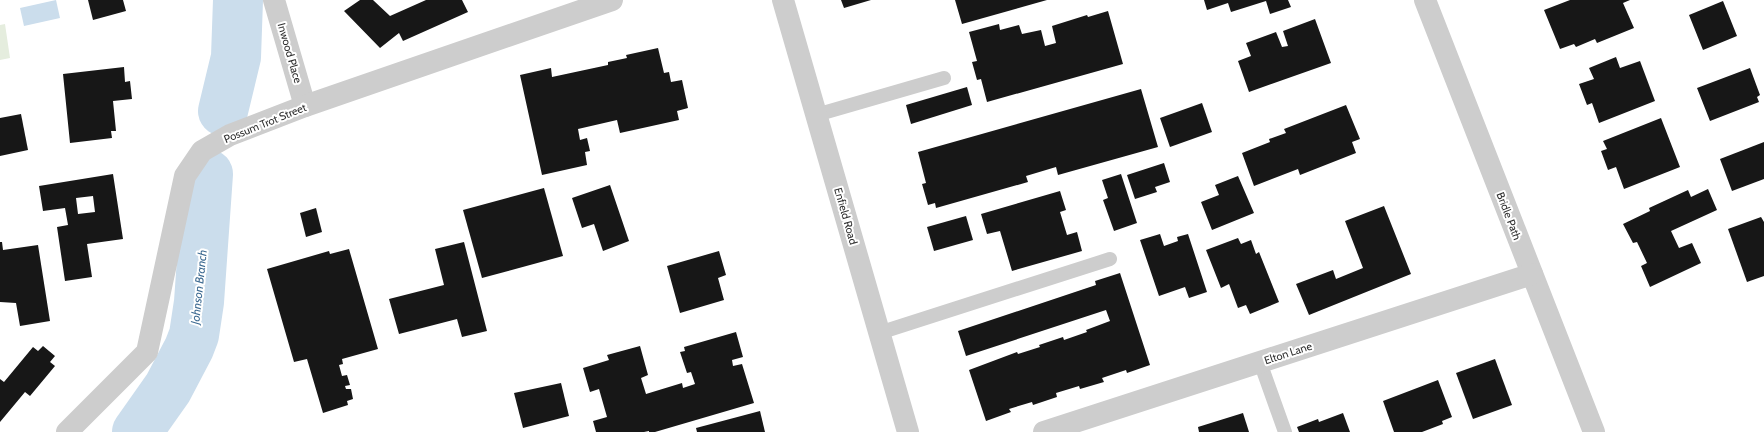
<svg xmlns="http://www.w3.org/2000/svg" width="1764" height="432" font-family="Cabin,sans-serif">
<rect width="100%" height="100%" fill="#fff"/>
<path fill="#e5edde" d="M5,24L10,58L0,60V25Z"/>
<path fill="#cbddec" d="M56,0L60,18L24,26L20,8Z"/>
<g fill="none" stroke-linecap="round" stroke-linejoin="round">
<g stroke="#cbddec" stroke-width="50">
<path d="M223,111L236,57L238,0"/>
<path d="M137,432L168,388L189,348L194,335L199,302L208,174"/>
</g>
</g>
<g fill="#171717" fill-rule="evenodd">
<path d="M88,0H123L126,11L93,20Z"/>
<path d="M360,0H373L390,16L426,0H462L468,12L403,41L399,33L380,48L344,11Z"/>
<path d="M841,0H871L844,8Z"/>
<path d="M955,0H1047L962,24Z"/>
<path d="M1204,0H1288L1291,7L1270,14L1266,1L1231,12L1228,3L1207,10Z"/>
<path d="M1570,0H1630L1623,3L1634,28L1597,43L1595,39L1576,47L1574,44L1560,49L1544,10Z"/>
<path d="M1723,1L1737,36L1703,50L1689,15Z"/>
<path d="M1108,11L1123,64L987,102L981,79L977,80L972,62L977,61L969,32L999,24L1000,30L1019,25L1022,34L1041,30L1045,46L1056,43L1052,26L1087,15L1088,17Z"/>
<path d="M1315,19L1331,63L1249,92L1238,61L1251,56L1246,43L1276,32L1282,47L1288,46L1283,31Z"/>
<path d="M658,48L664,73L669,72L671,82L682,80L688,108L677,111L679,120L620,133L617,120L578,129L580,140L587,138L590,151L585,152L587,165L542,175L520,75L551,68L552,77L608,65V62L627,58L626,55Z"/>
<path d="M1616,57L1620,68L1640,61L1655,101L1599,123L1592,103L1587,105L1579,84L1594,79L1589,68Z"/>
<path d="M124,67L125,82L130,81L132,99L113,101L116,131H111L112,138L70,143L63,74Z"/>
<path d="M1750,68L1760,95L1757,97L1759,102L1710,121L1697,88Z"/>
<path d="M967,87L972,105L911,124L906,105Z"/>
<path d="M1141,89L1158,147L1058,175L1056,167L1026,176L1028,182L936,208L935,203L928,205L922,184L926,183L918,152Z"/>
<path d="M1202,103L1212,132L1170,147L1160,118Z"/>
<path d="M1346,105L1360,139L1352,142L1356,153L1300,175L1298,169L1254,186L1242,153L1270,142L1269,139L1286,133L1284,129Z"/>
<path d="M21,114L28,150L0,156V118Z"/>
<path d="M1661,118L1680,167L1624,189L1616,167L1608,170L1601,151L1607,149L1603,141Z"/>
<path d="M1764,142V179L1732,191L1720,159Z"/>
<path d="M1164,163L1170,182L1155,187L1157,192L1135,199L1127,175Z"/>
<path d="M113,174L123,239L87,244L92,277L65,281L57,227L68,225L65,208L43,211L39,186ZM93,196L95,212L78,214L76,198Z"/>
<path d="M1121,174L1137,223L1114,231L1103,200L1108,198L1102,180Z"/>
<path d="M1238,176L1254,213L1212,230L1201,202L1219,195L1215,185Z"/>
<path d="M610,185L629,241L603,251L594,224L582,228L572,198Z"/>
<path d="M544,188L563,256L482,278L463,210Z"/>
<path d="M1708,189L1717,210L1671,231L1679,248L1692,243L1701,263L1650,287L1641,266L1647,263L1637,242L1633,243L1623,224L1650,211L1649,208L1688,190L1691,197Z"/>
<path d="M1060,191L1066,210L1060,212L1067,235L1077,232L1082,251L1012,271L1000,231L987,234L981,214Z"/>
<path d="M1384,206L1411,274L1309,315L1296,284L1333,270L1336,279L1363,268L1345,221Z"/>
<path d="M316,208L322,232L306,237L300,213Z"/>
<path d="M966,216L973,240L934,251L927,227Z"/>
<path d="M1761,217L1764,222V276L1747,282L1728,229Z"/>
<path d="M1160,234L1164,246L1178,241L1177,237L1188,234L1207,292L1189,298L1185,287L1159,296L1140,240Z"/>
<path d="M1238,238L1241,244L1251,240L1256,254L1259,252L1279,302L1250,314L1246,305L1238,308L1229,284L1221,288L1206,250Z"/>
<path d="M0,242H2L3,250L38,245L50,321L20,326L16,303L0,302Z"/>
<path d="M464,242L487,331L462,337L457,319L399,334L389,299L444,285L435,249Z"/>
<path d="M349,249L378,349L342,359L343,364L339,365L342,376L347,375L350,385L345,386L346,389H351L353,399L347,401L348,405L323,413L307,359L294,362L267,269L329,251L330,254Z"/>
<path d="M719,251L726,275L718,278L724,300L680,313L667,266Z"/>
<path d="M1120,273L1150,365L1127,373L1126,370L1102,378L1104,382L1080,389L1079,386L1056,393L1057,397L1033,405L1032,402L1009,409L1011,412L986,421L969,370L1017,352L1018,354L1040,347L1039,345L1063,337L1064,340L1087,332L1086,330L1110,321L1106,310L966,356L958,331L1096,285L1095,281Z"/>
<path d="M736,332L743,357L732,360L733,366L742,364L754,403L655,432H649V431L644,432H596L593,421L607,417L599,389L590,392L583,368L609,360L607,355L640,346L648,375L641,378L646,394L682,383L683,388L695,384L691,372L687,373L680,352L685,351L684,347Z"/>
<path d="M43,346L55,356L50,362L55,366L30,396L25,392L0,422V379L4,382L33,347L38,351Z"/>
<path d="M1495,359L1512,405L1473,419L1456,373Z"/>
<path d="M1438,380L1452,417L1442,421L1443,424L1422,432H1394L1383,401Z"/>
<path d="M561,383L569,416L523,428L514,393Z"/>
<path d="M760,411L765,432H697L696,428Z"/>
<path d="M1243,413L1249,432H1199L1198,427Z"/>
<path d="M1343,413L1350,432H1299L1297,427L1318,419L1319,422Z"/>
</g>
<g fill="none" stroke-linecap="round" stroke-linejoin="round">
<g stroke="#cdcdcd" stroke-width="14">
<path d="M816,115L944,78"/>
<path d="M879,333L1110,259"/>
<path d="M1260,362L1285,432"/>
</g>
<g stroke="#cdcdcd" stroke-width="22">
<path d="M274,0L305,106"/>
<path d="M1425,0L1594,432"/>
<path d="M67,432L147,352L185,176L202,151L230,135L305,106L612,0"/>
<path d="M1044,432L1532,274"/>
</g>
<path stroke="#cdcdcd" stroke-width="22" d="M783,0L908,432"/>
</g>
<g text-anchor="middle" stroke-width="4" stroke-linejoin="round" paint-order="stroke">
<g font-size="11" fill="#303030" stroke="#fff">
<text transform="translate(290 53) rotate(74)" y="4">Inwood Place</text>
<text transform="translate(265 123) rotate(-22)" y="4">Possum Trot Street</text>
<text transform="translate(846 216) rotate(74)" y="4">Enfield Road</text>
<text transform="translate(1509 216) rotate(69)" y="4">Bridle Path</text>
<text transform="translate(1288 353) rotate(-18)" y="4">Elton Lane</text>
</g>
<g font-size="12" font-style="italic" fill="#3e6b92" stroke="#fff">
<text transform="translate(199 287) rotate(-84)" y="4">Johnson Branch</text>
</g>
</g>
</svg>
